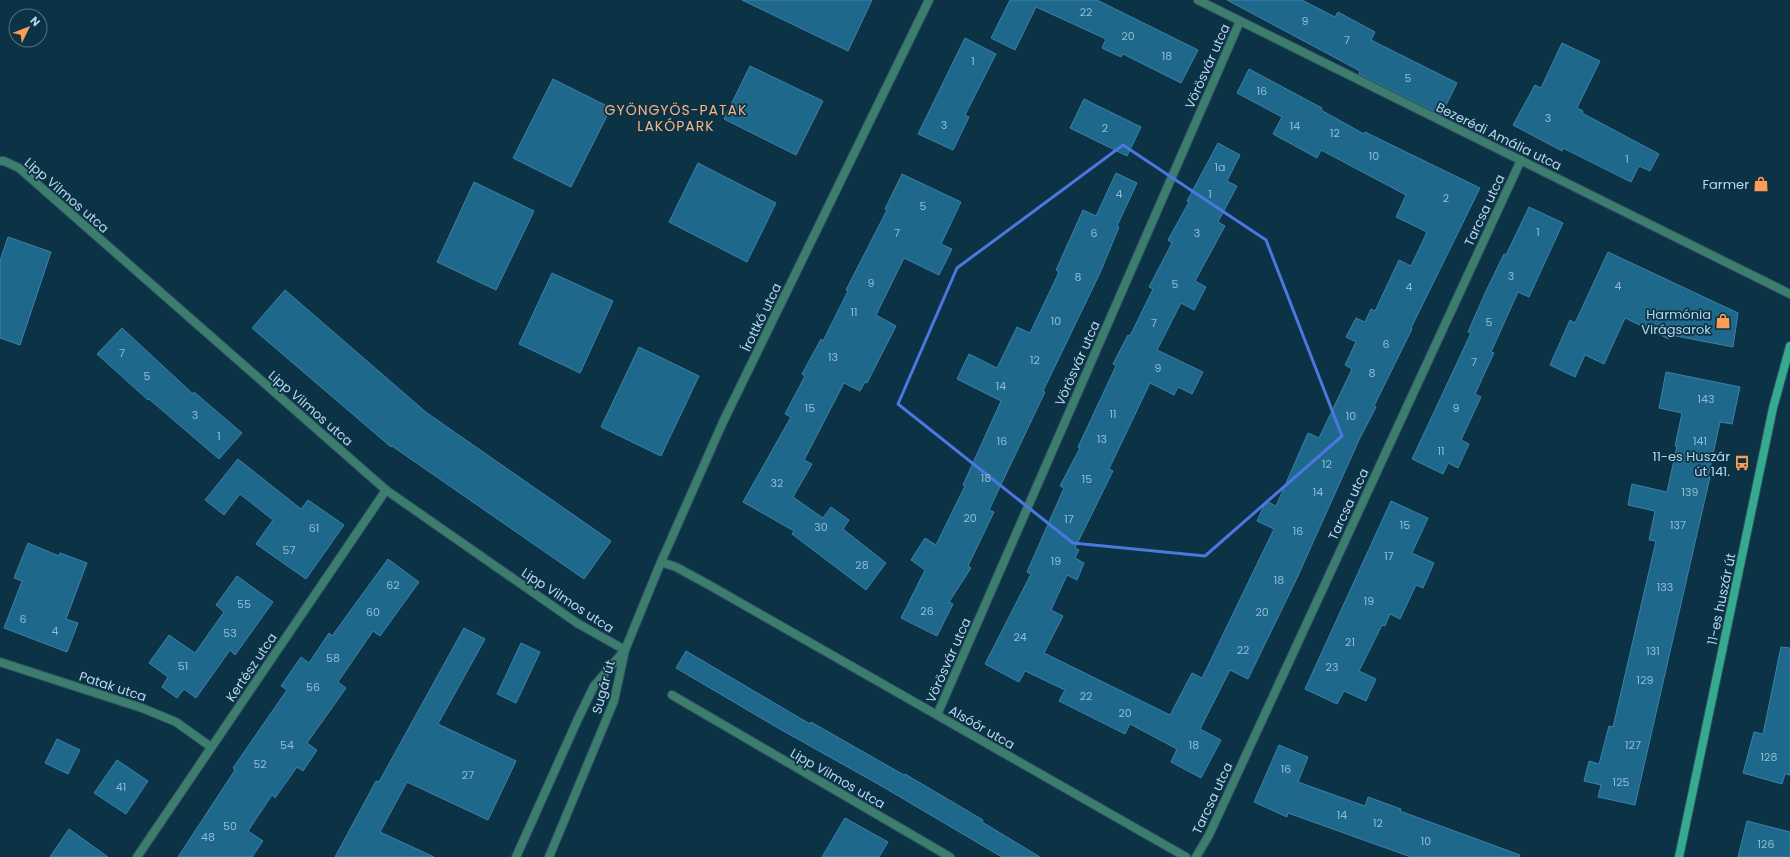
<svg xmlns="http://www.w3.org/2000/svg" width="1790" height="857" font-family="Poppins,sans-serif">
<rect width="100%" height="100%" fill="#0c3246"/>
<g fill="#1e688c" stroke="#3c82a7">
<path d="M742,0H872L848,51Z"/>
<path d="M1010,0H1097L1198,50L1181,83L1123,54L1121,57L1102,48L1106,39L1036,7L1015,50L991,38Z"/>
<path d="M1227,0H1302L1335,17L1338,12L1375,32L1371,40L1457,83L1441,115L1359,74L1360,71Z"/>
<path d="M965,38L996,54L965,115L969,117L953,150L918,134Z"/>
<path d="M1562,43L1600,61L1577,108L1583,111L1582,113L1659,154L1650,171L1639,166L1631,182L1563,148L1562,151L1513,125L1535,85L1541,88Z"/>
<path d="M750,66L823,101L796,155L724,119Z"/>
<path d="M1249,69L1322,108L1321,110L1364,134L1365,132L1480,188L1411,328L1412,329L1374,406L1376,407L1359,440L1297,578L1248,679L1230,670L1200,729L1221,740L1201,778L1171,762L1177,749L1130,724L1125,734L1059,701L1065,690L1025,671L1019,682L985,664L1031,574L1027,572L1064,488L1060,486L1080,448L1078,447L1116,366L1113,364L1128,335L1130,336L1153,289L1149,287L1172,243L1168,240L1189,202L1187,201L1218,143L1240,155L1227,181L1237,186L1218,222L1225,226L1195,281L1206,287L1194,310L1181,303L1157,350L1203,372L1192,394L1178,387L1174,395L1150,383L1109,469L1113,471L1075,548L1079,550L1075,558L1084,563L1077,580L1067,575L1051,610L1063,616L1044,653L1170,715L1192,673L1202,678L1274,529L1257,521L1266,501L1276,506L1308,433L1319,438L1352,369L1345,365L1356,342L1346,337L1356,318L1365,322L1371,309L1375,311L1399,260L1411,266L1427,232L1396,217L1406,195L1321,150L1317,158L1273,134L1282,117L1237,93Z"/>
<path d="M553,79L611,108L571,187L513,158Z"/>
<path d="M1084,99L1141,127L1127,156L1070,128Z"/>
<path d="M698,163L776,203L747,262L669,222Z"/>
<path d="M1116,173L1137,183L1117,226L1119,227L1100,273L1043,391L1045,392L989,510L994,512L968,566L971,568L949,602L953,604L937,636L901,618L925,570L911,560L925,538L936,545L965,486L963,485L1001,401L957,379L969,354L997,368L1017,327L1030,333L1059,272L1056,270L1083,210L1096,216Z"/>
<path d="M902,174L961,202L941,244L952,249L939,275L904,258L876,315L896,326L867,383L865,382L860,391L844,383L804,460L812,464L793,497L823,518L831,507L849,520L843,529L886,563L866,590L792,534L794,531L743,502L791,417L785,414L805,376L802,374L821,339L823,341L848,291L846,290L887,210L885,209Z"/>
<path d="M474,182L534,211L496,290L437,262Z"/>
<path d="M1529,207L1563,223L1529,297L1518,292L1491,352L1494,353L1475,394L1481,397L1461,440L1469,444L1458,468L1448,463L1443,474L1412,459L1471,333L1468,332L1486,291L1504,254L1506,255Z"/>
<path d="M8,237L51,252L20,345L0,338V261Z"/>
<path d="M1608,252L1738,313L1733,347L1671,335L1669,339L1625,318L1604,364L1585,355L1575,377L1550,365L1570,320L1575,323Z"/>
<path d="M552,273L613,301L580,373L519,344Z"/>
<path d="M285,290L427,413L611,541L584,579L392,446L391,447L252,328Z"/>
<path d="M122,328L193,394L194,392L242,433L219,459L149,399L148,400L97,354Z"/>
<path d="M639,347L699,376L661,456L601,427Z"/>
<path d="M1666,372L1740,387L1732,424L1720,422L1708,477H1710L1635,805L1598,797L1601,785L1584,781L1589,761L1599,764L1609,726L1613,727L1656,541L1649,540L1655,511L1628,505L1632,484L1667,492L1677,446H1675L1682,413L1659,408Z"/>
<path d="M238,459L301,509L308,500L344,525L306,579L256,544L273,520L240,494L224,515L205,500Z"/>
<path d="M1391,501L1428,518L1412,553L1434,563L1423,588L1416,585L1400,619L1390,614L1385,626L1382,625L1359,671L1376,679L1366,701L1344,691L1337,704L1305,689Z"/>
<path d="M28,543L59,556L60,553L87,563L66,619L78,623L67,652L4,628L22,581L14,578Z"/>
<path d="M388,559L419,582L380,636L373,631L338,682L346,688L307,743L317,750L303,771L297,767L275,798L272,795L248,831L263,841L252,857H178L235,770L233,768L287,690L281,686L301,657L309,663L329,633L332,636Z"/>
<path d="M237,576L273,602L235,655L230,650L196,698L184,689L177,698L162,687L168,677L149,663L169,635L195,653L224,612L216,605Z"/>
<path d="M464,628L485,639L438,724L516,761L488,820L407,782L380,832L434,857H335L376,781L379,782Z"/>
<path d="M521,643L540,652L516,703L497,694Z"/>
<path d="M1781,647L1790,648V775L1785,774L1782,784L1743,773L1754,732L1763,734Z"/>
<path d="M686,651L810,724L811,722L904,775L905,774L983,820L982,822L1040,857H1002L878,784L778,728L676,668Z"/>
<path d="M57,739L80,750L68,774L45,763Z"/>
<path d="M1279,745L1308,757L1298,782L1365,806L1368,797L1401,809L1400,811L1520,855L1519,857H1411L1288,813L1287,817L1254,802Z"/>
<path d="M117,760L148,781L126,814L94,793Z"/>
<path d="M845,818L888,842L879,857H822Z"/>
<path d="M1747,821L1790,832V857H1738Z"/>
<path d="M69,829L108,857H50Z"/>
</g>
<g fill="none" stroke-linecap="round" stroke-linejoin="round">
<g stroke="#2b5064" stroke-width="10">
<g id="street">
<path d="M1198,0L1790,294"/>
<path d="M0,161H4L19,168L386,490L577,623L625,650"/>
<path d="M661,562L676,567L709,585L1186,857"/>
<path d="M0,662L142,708L176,722L211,747"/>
<path d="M672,695L950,857"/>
<path d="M937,715L1240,21"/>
<path d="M137,857L386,490"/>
<path d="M516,857L577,721L594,686L624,651"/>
<path d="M549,857L614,701L625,650L661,562L723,422L929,0"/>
<path d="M1196,857L1209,835L1521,160"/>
</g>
</g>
<g stroke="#2b5064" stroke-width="10">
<path id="secondary" d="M1679,857L1773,408L1790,346"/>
</g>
<use href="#street" stroke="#3c7d6d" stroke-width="8"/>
<use href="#secondary" stroke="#35aa8f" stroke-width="8"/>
</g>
<path fill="none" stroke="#4b77de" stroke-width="3" stroke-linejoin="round" d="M1123,145L1266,240L1342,436L1205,556L1073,543L898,404L957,268Z"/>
<defs>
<g id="shop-bare" transform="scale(1.2)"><path d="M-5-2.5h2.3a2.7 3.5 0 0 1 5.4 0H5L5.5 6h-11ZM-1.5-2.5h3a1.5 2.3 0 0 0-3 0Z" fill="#fd9c56" stroke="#0c3246" stroke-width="2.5" paint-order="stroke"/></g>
<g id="bus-bare" transform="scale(1.2)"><path d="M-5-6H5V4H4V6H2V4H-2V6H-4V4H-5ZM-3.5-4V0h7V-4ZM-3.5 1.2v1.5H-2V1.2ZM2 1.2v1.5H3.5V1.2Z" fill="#fd9c56" stroke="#0c3246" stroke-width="2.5" paint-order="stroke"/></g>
</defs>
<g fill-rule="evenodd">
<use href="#shop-bare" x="1761" y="184"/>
<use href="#shop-bare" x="1723" y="321"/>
<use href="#bus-bare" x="1742" y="463"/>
</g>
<g text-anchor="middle" stroke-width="3.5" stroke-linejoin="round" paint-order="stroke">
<g font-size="11" fill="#91bcd4">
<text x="1086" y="16">22</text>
<text x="1305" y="25">9</text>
<text x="1128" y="40">20</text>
<text x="1347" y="44">7</text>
<text x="1167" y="60">18</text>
<text x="973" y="65">1</text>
<text x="1408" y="82">5</text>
<text x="1262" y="95">16</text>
<text x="1548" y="122">3</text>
<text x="944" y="129">3</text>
<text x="1295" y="130">14</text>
<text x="1105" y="132">2</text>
<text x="1335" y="137">12</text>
<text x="1374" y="160">10</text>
<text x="1627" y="163">1</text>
<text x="1220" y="171">1a</text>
<text x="1119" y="198">4</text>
<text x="1210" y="198">1</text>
<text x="1446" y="202">2</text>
<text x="923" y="210">5</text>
<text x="1538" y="236">1</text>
<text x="897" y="237">7</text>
<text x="1094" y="237">6</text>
<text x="1197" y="237">3</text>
<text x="1511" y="280">3</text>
<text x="1078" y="281">8</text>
<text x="871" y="287">9</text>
<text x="1175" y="288">5</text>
<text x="1618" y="290">4</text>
<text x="1409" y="291">4</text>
<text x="854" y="316">11</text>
<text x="1056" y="325">10</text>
<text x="1489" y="326">5</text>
<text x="1154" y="327">7</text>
<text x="1386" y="348">6</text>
<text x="122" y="357">7</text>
<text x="833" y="361">13</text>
<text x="1035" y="364">12</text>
<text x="1474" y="366">7</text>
<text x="1158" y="372">9</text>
<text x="1372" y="377">8</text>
<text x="147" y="380">5</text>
<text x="1001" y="390">14</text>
<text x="1706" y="403">143</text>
<text x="810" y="412">15</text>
<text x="1456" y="412">9</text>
<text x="1113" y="418">11</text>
<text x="195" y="419">3</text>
<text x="1351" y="420">10</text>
<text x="219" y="440">1</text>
<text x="1102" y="443">13</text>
<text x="1002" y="445">16</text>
<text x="1700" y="445">141</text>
<text x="1441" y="455">11</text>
<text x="1327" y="468">12</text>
<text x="986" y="482">18</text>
<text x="1087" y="483">15</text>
<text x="777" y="487">32</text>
<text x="1318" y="496">14</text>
<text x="1690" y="496">139</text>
<text x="970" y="522">20</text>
<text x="1069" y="523">17</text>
<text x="1405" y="529">15</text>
<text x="1678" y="529">137</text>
<text x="821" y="531">30</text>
<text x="314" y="532">61</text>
<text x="1298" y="535">16</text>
<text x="289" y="554">57</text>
<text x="1389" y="560">17</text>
<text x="1056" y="565">19</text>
<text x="862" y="569">28</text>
<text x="1279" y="584">18</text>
<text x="393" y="589">62</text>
<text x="1665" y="591">133</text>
<text x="1369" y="605">19</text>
<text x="244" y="608">55</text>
<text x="927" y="615">26</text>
<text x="373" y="616">60</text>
<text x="1262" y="616">20</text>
<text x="23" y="623">6</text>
<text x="55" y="635">4</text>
<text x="230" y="637">53</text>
<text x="1020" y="641">24</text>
<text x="1350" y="646">21</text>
<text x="1243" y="654">22</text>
<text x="1653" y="655">131</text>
<text x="333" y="662">58</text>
<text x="183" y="670">51</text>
<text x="1332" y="671">23</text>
<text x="1645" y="684">129</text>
<text x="313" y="691">56</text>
<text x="1086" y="700">22</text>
<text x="1125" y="717">20</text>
<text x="287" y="749">54</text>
<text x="1194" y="749">18</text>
<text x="1633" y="749">127</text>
<text x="1769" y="761">128</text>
<text x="260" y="768">52</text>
<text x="1286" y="773">16</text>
<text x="468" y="779">27</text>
<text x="1621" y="786">125</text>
<text x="121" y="791">41</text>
<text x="1342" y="819">14</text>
<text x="1378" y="827">12</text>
<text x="230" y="830">50</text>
<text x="208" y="841">48</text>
<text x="1426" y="845">10</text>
<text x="1766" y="848">126</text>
</g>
<g font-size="13" fill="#b7d8ec" stroke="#0c3246">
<text transform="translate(1207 66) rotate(-66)" y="5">Vörösvár utca</text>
<text transform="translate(1499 136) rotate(26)" y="5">Bezerédi Amália utca</text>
<text transform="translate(67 195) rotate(41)" y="5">Lipp Vilmos utca</text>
<text transform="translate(1484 210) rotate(-65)" y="5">Tarcsa utca</text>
<text transform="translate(761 317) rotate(-64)" y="5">Írottkő utca</text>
<text transform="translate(1077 363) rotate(-66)" y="5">Vörösvár utca</text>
<text transform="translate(311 408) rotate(41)" y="5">Lipp Vilmos utca</text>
<text transform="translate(1348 504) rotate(-65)" y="5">Tarcsa utca</text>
<text transform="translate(1721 599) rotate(-78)" y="5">11-es huszár út</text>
<text transform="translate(568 600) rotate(33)" y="5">Lipp Vilmos utca</text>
<text transform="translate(948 660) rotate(-66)" y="5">Vörösvár utca</text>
<text transform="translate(251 667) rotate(-56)" y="5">Kertész utca</text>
<text transform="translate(113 686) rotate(18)" y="5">Patak utca</text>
<text transform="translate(603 687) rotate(-75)" y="5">Sugár út</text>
<text transform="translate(982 727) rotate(30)" y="5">Alsóőr utca</text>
<text transform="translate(838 778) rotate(30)" y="5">Lipp Vilmos utca</text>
<text transform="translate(1212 798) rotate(-65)" y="5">Tarcsa utca</text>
</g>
<g font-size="13" fill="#b7d8ec" stroke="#0c3246" text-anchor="end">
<text x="1749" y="189">Farmer</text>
<text x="1711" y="319">Harmónia<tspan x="1711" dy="15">Virágsarok</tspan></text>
<text x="1730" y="461">11-es Huszár<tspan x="1730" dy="15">út 141.</tspan></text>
</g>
<g font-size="14" letter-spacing="1" fill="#f7b385" stroke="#0c3246">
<text x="676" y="115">GYÖNGYÖS-PATAK<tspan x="676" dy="16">LAKÓPARK</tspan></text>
</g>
</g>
<g transform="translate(28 28) rotate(47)"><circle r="19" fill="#0c3246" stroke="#507488"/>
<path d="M0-3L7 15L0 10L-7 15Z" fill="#fd9c56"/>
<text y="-6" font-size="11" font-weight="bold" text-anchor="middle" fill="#b7d8ec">N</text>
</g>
</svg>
